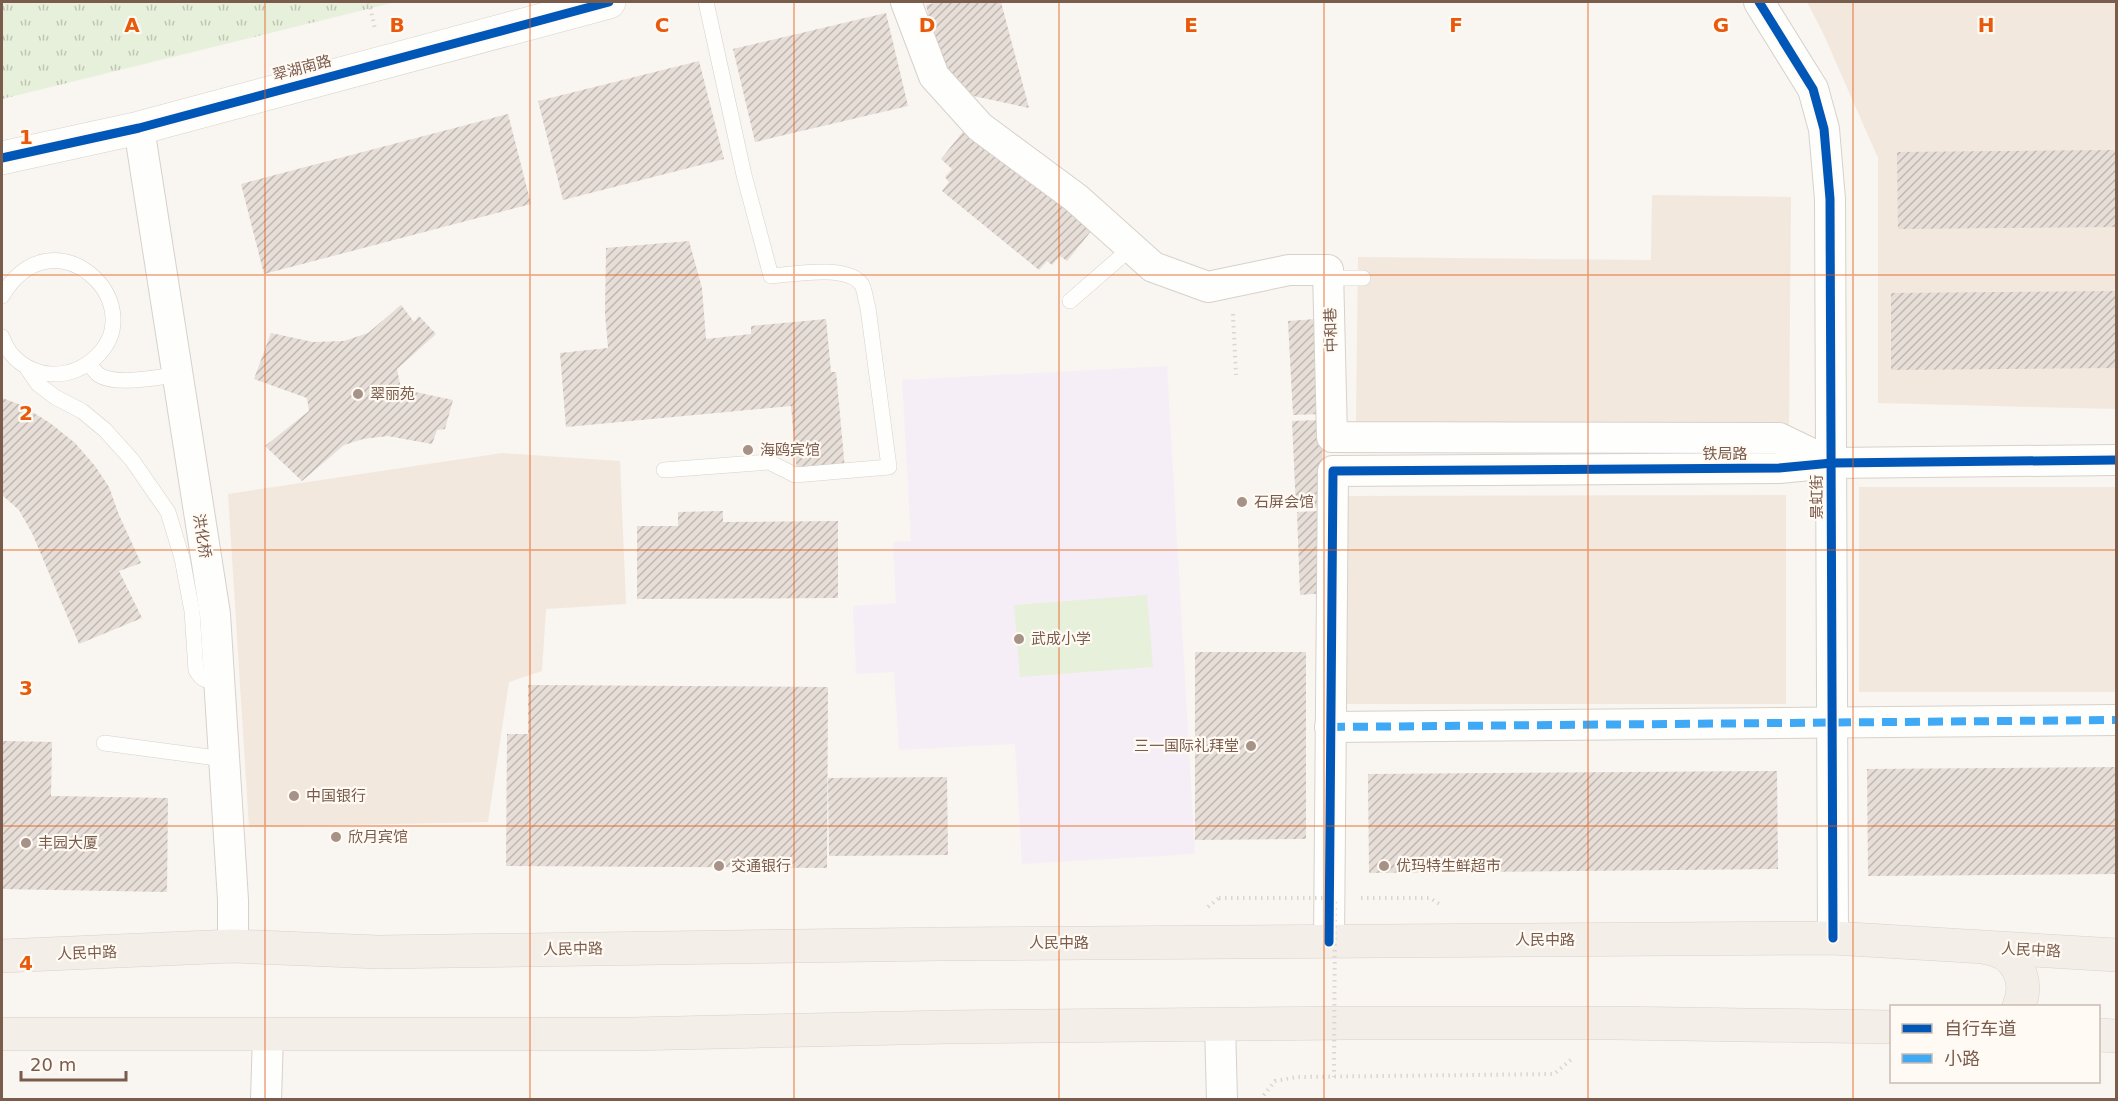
<svg xmlns="http://www.w3.org/2000/svg" width="2118" height="1101" font-family="'DejaVu Sans','Noto Sans SC',sans-serif">
<defs>
<pattern id="grass-tufts" width="24" height="20" patternUnits="userSpaceOnUse" patternTransform="scale(1.5)"><rect width="24" height="20" fill="#e7f0db"/><path d="M3 7l-1-3M5 7V3M7 7l1-3M15 17l-1-3M17 17v-4M19 17l1-3" fill="none" stroke="#c0c6b4"/></pattern>
<pattern id="building-hatch" width="6" height="6" patternUnits="userSpaceOnUse" patternTransform="scale(1.5)"><rect width="6" height="6" fill="#e6ded7"/><path d="M-1 1l2-2M0 6l6-6M5 7l2-2" fill="none" stroke="#bfb7b1"/></pattern>
</defs>
<rect width="100%" height="100%" fill="#f9f5f0"/>
<g fill="#f2e8de">
<path d="M1807,2H2116V409L1878,403V158L1823,33Z"/>
<path d="M1652,195L1791,197L1789,428L1356,423L1358,257L1651,260Z"/>
<path d="M502,453L620,461L626,604L546,609L542,671L509,682L488,822L249,827L228,494Z"/>
<rect x="1859" y="487" width="257" height="205"/>
<path d="M1786,495V704H1344V496Z"/>
</g>
<path fill="#f6eef6" d="M1167,366L1195,854L1022,864L1015,744L899,750L894,672L856,674L853,606L896,603L893,542L911,541L902,380Z"/>
<path fill="url(#grass-tufts)" d="M2,2H396L2,99Z"/>
<path fill="#e7f0db" d="M1147,595L1153,667L1020,677L1014,605Z"/>
<g fill="url(#building-hatch)">
<path d="M940,2H1001L1029,108L969,95L949,77L936,49L926,5Z"/>
<path d="M886,13L908,106L755,142L733,49Z"/>
<path d="M699,61L724,159L563,200L538,101Z"/>
<path d="M508,114L531,204L264,274L241,184Z"/>
<path d="M966,128L1092,230L1067,261L1060,256L1052,265L1047,261L1039,270L942,191L949,182L945,177L952,169L941,159Z"/>
<path d="M2116,150V227L1898,229L1897,152Z"/>
<path d="M689,241L702,288L706,339L751,334V326L826,319L831,372H836L845,469L797,473L791,406L566,427L560,353L608,348L605,313L606,248Z"/>
<path d="M2116,291V368L1891,370V293Z"/>
<path d="M401,305L414,322L419,316L436,334L397,369L401,389L453,400L445,429L437,430L432,444L388,436L363,439L344,445L302,481L265,446L309,411L307,398L254,379L271,333L313,342L344,341L368,333Z"/>
<path d="M1316,319L1320,414L1293,415L1288,321Z"/>
<path d="M2,398L21,405L50,423L75,443L95,466L109,487L119,515L141,563L119,571L142,618L79,644L32,533L19,510L2,495Z"/>
<path d="M1321,420L1325,507L1296,508L1292,421Z"/>
<path d="M723,511V522L838,521V598L637,599V526H678V512Z"/>
<path d="M1322,511L1325,593L1300,595L1297,512Z"/>
<path d="M1195,652H1306V839L1195,840Z"/>
<path d="M528,685L828,687L827,868L506,866L507,734H528Z"/>
<path d="M2,741L52,742L51,796L168,798L167,892L2,889Z"/>
<path d="M2116,767V874L1868,876L1867,769Z"/>
<path d="M1777,771L1778,869L1369,873L1368,774Z"/>
<path d="M947,777L948,855L829,856L828,778Z"/>
</g>
<g fill="none" stroke-linecap="round" stroke-linejoin="round">
<g stroke="#d7d1cb" stroke-width="16">
<g id="lane">
<path d="M1328,278H1363"/>
<path d="M2,296C53,209 153,303 96,357C83,369 67,375 50,374C28,372 9,358 2,337"/>
<path d="M1070,301L1131,248"/>
<path d="M89,364C92,367 95,372 99,375C116,386 157,377 177,375"/>
<path d="M27,368L38,384L55,397L82,411L105,430L132,460L168,512L182,558L192,611L196,670C202,681 206,681 218,680"/>
<path d="M664,470L769,462L795,475L889,467L868,308C866,302 865,291 862,285C849,264 793,274 771,276L744,175L706,2"/>
<path d="M104,743L224,759"/>
</g>
</g>
<g stroke="#d7d1cb" stroke-width="32">
<g id="street">
<path d="M906,2L934,76L980,127L1076,198L1153,267L1208,287L1289,270H1328L1332,437L1779,438L1831,463"/>
<path d="M1759,2L1813,89L1824,129L1830,199L1833,938"/>
<path d="M139,128L215,614L233,900V946"/>
<path d="M1330,727L2116,720"/>
<path d="M1329,942L1333,471L1779,468L1832,463L2116,460"/>
<path d="M1220,1024L1222,1100"/>
<path d="M266,1100L268,1034"/>
</g>
</g>
<g stroke="#d9d2cb" stroke-width="34">
<path id="secondary" d="M2,158L139,128L609,2"/>
</g>
<g stroke="#dad1cc" stroke-width="34">
<g id="primary">
<path d="M1987,948C2016,952 2030,980 2019,1006"/>
<path d="M2,956L233,946L378,952L941,944L1833,938L2116,955"/>
<path d="M2,1034H631L948,1027L1347,1023H1615L1892,1027"/>
<path d="M2098,1035L2116,1036"/>
</g>
</g>
<g stroke="#dcd5d0" stroke-width="4" stroke-dasharray="1.5 4.5" stroke-linecap="butt">
<path d="M369,2L375,29"/>
<path d="M1233,314L1236,375"/>
<path d="M1361,898H1430L1441,905"/>
<path d="M1208,907L1219,898"/>
<path d="M1260,1100L1275,1081L1297,1077L1554,1074L1573,1058"/>
</g>
<use href="#lane" stroke="#fefefd" stroke-width="15"/>
<use href="#street" stroke="#fefefd" stroke-width="30"/>
<use href="#secondary" stroke="#fefefd" stroke-width="33"/>
<use href="#primary" stroke="#f3eee8" stroke-width="33"/>
<path stroke="#dcd5d0" stroke-width="4" stroke-dasharray="1.5 4.5" stroke-linecap="butt" d="M1219,898H1335L1334,1077"/>
<path stroke="#3fa9f5" stroke-width="8" stroke-dasharray="15 8" stroke-linecap="butt" d="M1330,727L2116,720"/>
<g stroke="#fffaf3" stroke-width="13">
<g id="cycleway">
<path d="M1759,2L1813,89L1824,129L1830,199L1833,938"/>
<path d="M2,158L139,128L609,2"/>
<path d="M1329,942L1333,471L1779,468L1832,463L2116,460"/>
</g>
</g>
<use href="#cycleway" stroke="#0057b8" stroke-width="9"/>
</g>
<path fill="none" stroke="#e8590c" stroke-width="1.5" stroke-opacity="0.55" d="M265,2V1100M530,2V1100M794,2V1100M1059,2V1100M1324,2V1100M1588,2V1100M1853,2V1100M2,275H2116M2,550H2116M2,826H2116"/>
<g fill="#a69286" stroke="#fffaf3" stroke-width="2">
<circle cx="358" cy="394" r="6"/>
<circle cx="748" cy="450" r="6"/>
<circle cx="1242" cy="502" r="6"/>
<circle cx="1019" cy="639" r="6"/>
<circle cx="1251" cy="746" r="6"/>
<circle cx="294" cy="796" r="6"/>
<circle cx="336" cy="837" r="6"/>
<circle cx="26" cy="843" r="6"/>
<circle cx="719" cy="866" r="6"/>
<circle cx="1384" cy="866" r="6"/>
</g>
<g text-anchor="middle" stroke-width="4.5" stroke-linejoin="round" paint-order="stroke">
<g font-size="15" fill="#7a5c4d" stroke="#fffaf3">
<text transform="translate(302 68) rotate(-15)" y="5">翠湖南路</text>
<text transform="translate(1331 330) rotate(-92)" y="5">中和巷</text>
<text x="1725" y="459">铁局路</text>
<text transform="translate(1817 497) rotate(-90)" y="5">景虹街</text>
<text transform="translate(202 536) rotate(81)" y="5">洪化桥</text>
<text x="1545" y="945">人民中路</text>
<text x="1059" y="948">人民中路</text>
<text transform="translate(573 949) rotate(-1)" y="5">人民中路</text>
<text transform="translate(2031 950) rotate(3)" y="5">人民中路</text>
<text transform="translate(87 953) rotate(-2)" y="5">人民中路</text>
</g>
<g font-size="15" fill="#7a5c4d" stroke="#fffaf3" text-anchor="start">
<text x="370" y="399">翠丽苑</text>
<text x="760" y="455">海鸥宾馆</text>
<text x="1254" y="507">石屏会馆</text>
<text x="1031" y="644">武成小学</text>
<text x="1239" y="751" text-anchor="end">三一国际礼拜堂</text>
<text x="306" y="801">中国银行</text>
<text x="348" y="842">欣月宾馆</text>
<text x="38" y="848">丰园大厦</text>
<text x="731" y="871">交通银行</text>
<text x="1396" y="871">优玛特生鲜超市</text>
</g>
</g>
<g font-size="20" text-anchor="middle" font-weight="bold" fill="#e8590c" stroke="#fffaf3" stroke-width="4.5" stroke-linejoin="round" paint-order="stroke">
<text x="132" y="32">A</text>
<text x="397" y="32">B</text>
<text x="662" y="32">C</text>
<text x="927" y="32">D</text>
<text x="1191" y="32">E</text>
<text x="1456" y="32">F</text>
<text x="1721" y="32">G</text>
<text x="1986" y="32">H</text>
<text x="26" y="144">1</text>
<text x="26" y="420">2</text>
<text x="26" y="695">3</text>
<text x="26" y="970">4</text>
</g>
<rect width="2118" height="1101" fill="none" stroke="#7a5c4d" stroke-width="6"/>
<rect x="1890" y="1005" width="210" height="78" fill="#fffaf3" stroke="#cabbb1" stroke-width="1.5"/>
<rect x="1902" y="1024" width="30" height="9" fill="#0057b8" stroke="#cabbb1" stroke-width="1.5"/>
<text x="1944" y="1035" font-size="18" fill="#7a5c4d">自行车道</text>
<rect x="1902" y="1054" width="30" height="9" fill="#3fa9f5" stroke="#cabbb1" stroke-width="1.5"/>
<text x="1944" y="1065" font-size="18" fill="#7a5c4d">小路</text>
<path d="M21 1071v9h105v-9" fill="none" stroke="#7a5c4d" stroke-width="3"/>
<text x="30" y="1071" font-size="18" fill="#7a5c4d" stroke="#fffaf3" stroke-width="4.5" paint-order="stroke">20 m</text>
</svg>
